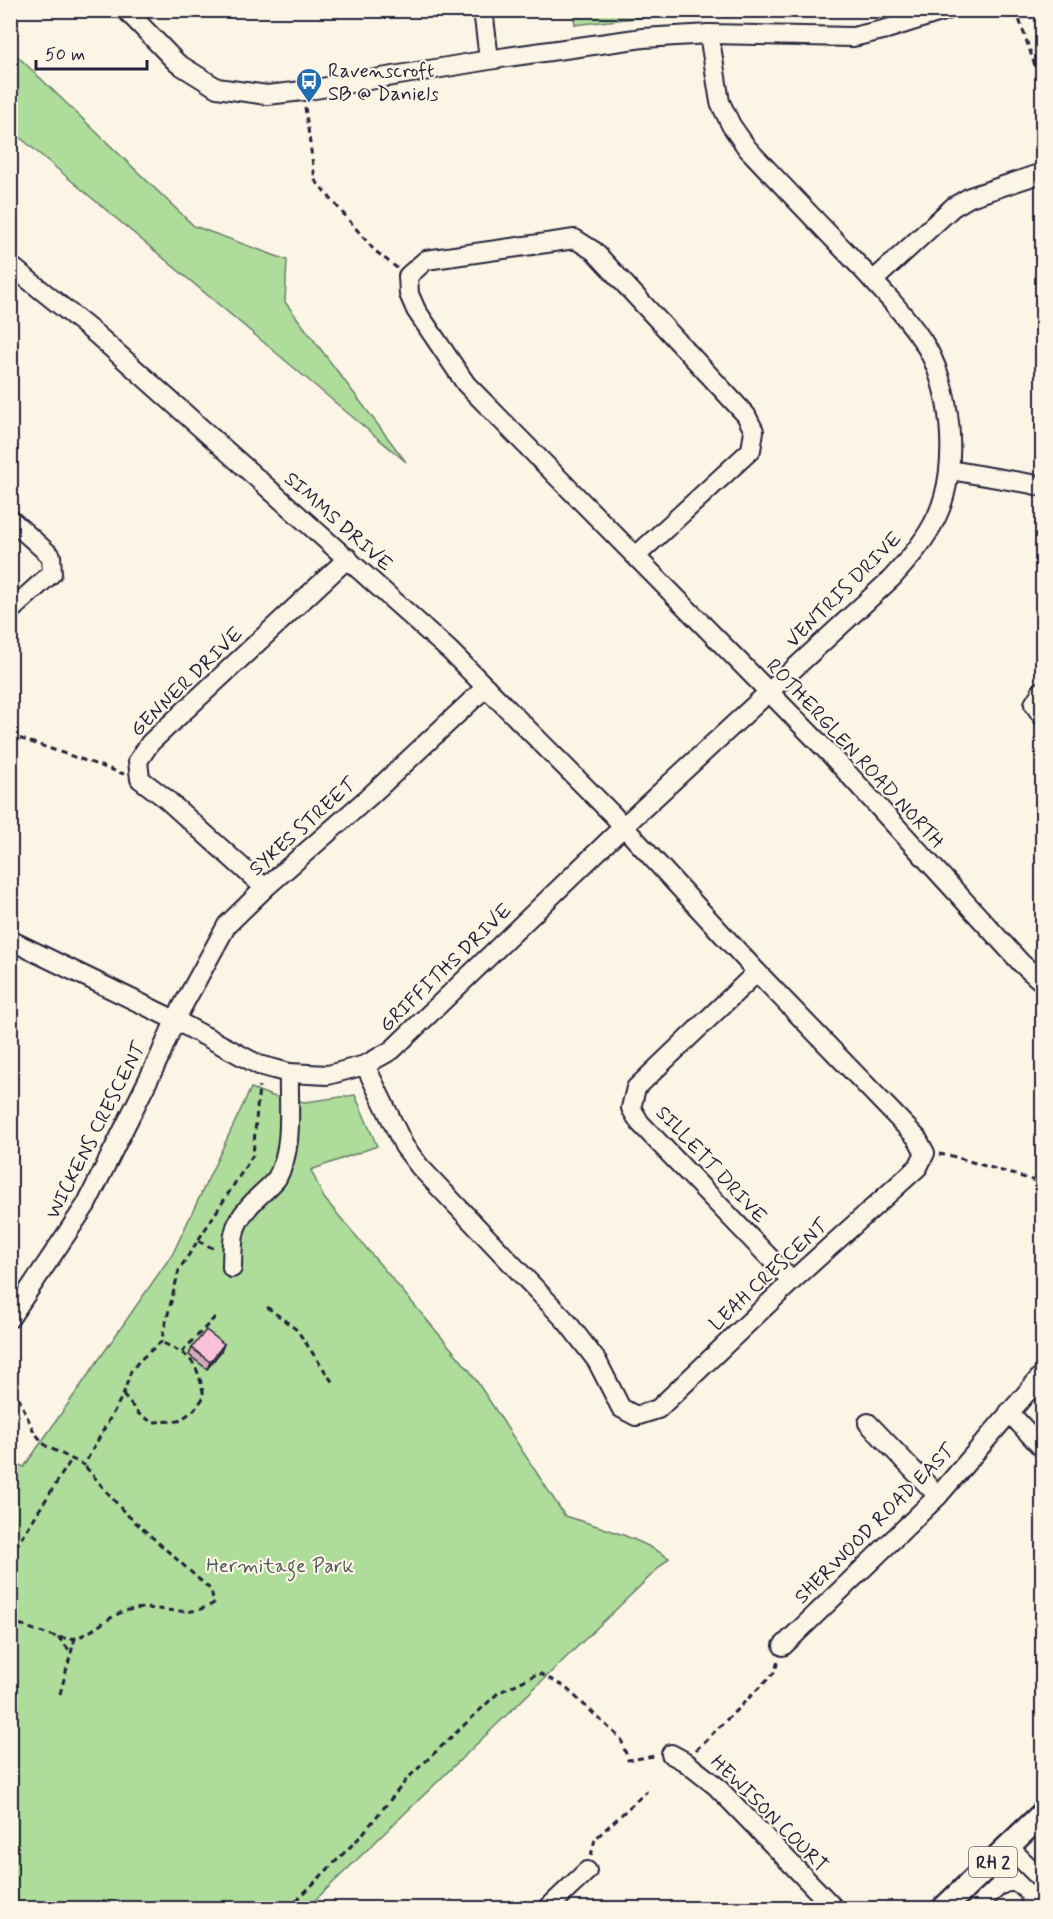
<svg xmlns="http://www.w3.org/2000/svg" width="1053" height="1919" font-family="Mynerve,sans-serif">
<rect width="100%" height="100%" fill="#fcf5e5"/>
<filter id="ink" filterUnits="userSpaceOnUse"><feTurbulence type="fractalNoise" baseFrequency=".0167" numOctaves="2"/><feDisplacementMap in="SourceGraphic" scale="12" xChannelSelector="R" yChannelSelector="G"/><feConvolveMatrix kernelMatrix="1 2 1 2 8 2 1 2 1" color-interpolation-filters="sRGB"/></filter>
<g filter="url(#ink)">
<g fill="#aedc9a" stroke="#687f6a" stroke-width="1.5">
<path d="M573,11V10L867,11L827,16L687,12L575,25Z"/>
<path d="M10,49L194,226L287,260L285,302L406,462L11,130Z"/>
<path d="M251,1088L272,1096L305,1102L355,1095L377,1146L311,1170L324,1198L470,1371L565,1516C601,1527 637,1537 669,1558L307,1908H11L10,1461L24,1467L173,1253Z"/>
</g>
<g fill="none" stroke-linecap="round" stroke-linejoin="round">
<g stroke="#22223b" stroke-width="22">
<g id="minor">
<path d="M126,10L177,63L217,88L267,95L303,91L507,57L643,38L709,34L853,37L887,29L947,10"/>
<path d="M483,10L489,59"/>
<path d="M10,265L97,335L450,651L612,814L757,972L917,1138L925,1153L918,1167L792,1281L658,1409L636,1416L621,1408L597,1361L567,1322L420,1167L404,1146L365,1065"/>
<path d="M873,281L953,207L970,197L1042,173"/>
<path d="M950,470L1032,484L1042,487"/>
<path d="M10,519L51,556L52,573L10,611"/>
<path d="M636,556L751,450L754,431L746,415L594,251L575,239L426,260L408,276L409,294L416,310L466,384L830,754L1021,963L1042,982"/>
<path d="M1042,691L1034,704L1042,716"/>
<path d="M265,888L165,798L140,779L138,761L150,743L348,558"/>
<path d="M10,940L175,1020L259,1065L289,1073L328,1075L365,1065L392,1050L623,827L892,578C909,559 926,540 937,516C960,467 952,384 922,340C901,309 873,281 848,254C814,219 781,184 747,148L731,125L720,102L709,34"/>
<path d="M757,972L636,1088L631,1108L640,1123L792,1281"/>
<path d="M232,1268C233,1233 231,1224 257,1198C263,1192 272,1185 277,1178C294,1148 288,1106 289,1073"/>
<path d="M10,1318L86,1205L159,1058L175,1020L227,925L265,888L371,795L486,687"/>
<path d="M1009,1412L1042,1448"/>
<path d="M868,1423L938,1496"/>
<path d="M783,1646L938,1496L1042,1375"/>
<path d="M671,1754L684,1761L716,1786L834,1908"/>
<path d="M1009,1847L1042,1880"/>
<path d="M548,1908L587,1871"/>
<path d="M1004,1908L1011,1902"/>
</g>
</g>
<g stroke="#22223b" stroke-width="27">
<path id="major" d="M944,1908L1042,1814"/>
</g>
<g stroke="#22223b" stroke-width="3" stroke-dasharray="6 4.5" stroke-linecap="butt">
<path d="M857,10L859,17"/>
<path d="M1016,10L1042,86"/>
<path d="M305,107L315,180L374,250L397,268"/>
<path d="M10,735L124,774"/>
<path d="M939,1154L952,1156L1042,1183"/>
<path d="M198,1241L217,1250"/>
<path d="M267,1307L297,1330L333,1383"/>
<path d="M182,1352L218,1314"/>
<path d="M10,1378L34,1432L46,1446L84,1465L123,1395L131,1371L140,1360L161,1342L179,1270L253,1155L259,1086"/>
<path d="M123,1395L139,1414L152,1422L179,1421L194,1410L204,1397C197,1361 193,1357 161,1342"/>
<path d="M10,1556L71,1460"/>
<path d="M10,1629L21,1625C35,1630 60,1641 75,1638C92,1634 112,1613 129,1610C159,1603 186,1621 214,1603L211,1590L124,1512L84,1465"/>
<path d="M58,1637L71,1652"/>
<path d="M60,1694L75,1638"/>
<path d="M696,1750L775,1672L778,1660"/>
<path d="M591,1856L595,1839L647,1791"/>
<path d="M289,1908L360,1837L408,1778L498,1693L539,1673L565,1687L621,1739L628,1760L655,1756"/>
</g>
<use href="#minor" stroke="#fcf5e5" stroke-width="18"/>
<use href="#major" stroke="#fcf5e5" stroke-width="22"/>
</g>
<path fill="#d7a7ba" stroke="#22223b" stroke-width="1.5" d="M224,1344L221,1351L207,1369L189,1355L192,1348Z"/>
<path fill="#af8897" stroke="#22223b" stroke-width="1.5" d="M224,1344L221,1351L207,1369L210,1362Z"/>
<path fill="#fac2d8" stroke="#22223b" stroke-width="1.5" d="M206,1330L224,1344L210,1362L192,1348Z"/>
</g>
<defs>
<g id="bus-pin" transform="scale(1.35)"><path d="M0 17L-7.5 6A9.5 9.5 0 1 1 7.5 6Z" fill="#1f6fb2" stroke="#fcf5e5"/><path d="M-5-6H5V4H4V6H2V4H-2V6H-4V4H-5ZM-3.5-4V0h7V-4ZM-3.5 1.2v1.5H-2V1.2ZM2 1.2v1.5H3.5V1.2Z" fill="#fff"/></g>
</defs>
<g fill-rule="evenodd">
<use href="#bus-pin" x="309" y="81"/>
</g>
<g text-anchor="middle" stroke-width="4.5" stroke-linejoin="round" paint-order="stroke">
<rect fill="#fcf5e5" stroke="#63616e" stroke-width="1.5" x="969" y="1847" width="48" height="30" rx="4.5"/>
<g font-size="18" font-weight="bold" fill="#22223b">
<text x="993" y="1868">RH 2</text>
</g>
<g font-size="20" fill="#22223b" stroke="#fcf5e5" text-anchor="start">
<text x="328" y="77">Ravenscroft<tspan x="328" dy="23">SB @ Daniels</tspan></text>
</g>
<g font-size="20" fill="#22223b" stroke="#fcf5e5">
<text transform="translate(339 521) rotate(42)" y="7">SIMMS DRIVE</text>
<text transform="translate(843 589) rotate(-45)" y="7">VENTRIS DRIVE</text>
<text transform="translate(186 681) rotate(-44)" y="7">GENNER DRIVE</text>
<text transform="translate(856 753) rotate(47)" y="7">ROTHERGLEN ROAD NORTH</text>
<text transform="translate(302 826) rotate(-42)" y="7">SYKES STREET</text>
<text transform="translate(445 967) rotate(-44)" y="7">GRIFFITHS DRIVE</text>
<text transform="translate(95 1130) rotate(-63)" y="7">WICKENS CRESCENT</text>
<text transform="translate(712 1164) rotate(47)" y="7">SILLETT DRIVE</text>
<text transform="translate(768 1274) rotate(-43)" y="7">LEAH CRESCENT</text>
<text transform="translate(874 1523) rotate(-45)" y="7">SHERWOOD ROAD EAST</text>
<text transform="translate(770 1813) rotate(45)" y="7">HEWISON COURT</text>
</g>
<g font-size="20" fill="#4c5a58" stroke="#fcf5e5">
<text x="280" y="1572">Hermitage Park</text>
</g>
</g>
<rect width="1053" height="1919" fill="none" stroke="#fcf5e5" stroke-width="36"/>
<rect x="18" y="18" width="1017" height="1883" fill="none" stroke="#22223b" stroke-width="2" filter="url(#ink)"/>
<path d="M36 60v9h111v-9" fill="none" stroke="#22223b" stroke-width="3"/>
<text x="45" y="60" font-size="18" fill="#22223b" stroke="#fcf5e5" stroke-width="4.5" paint-order="stroke">50 m</text>
</svg>
